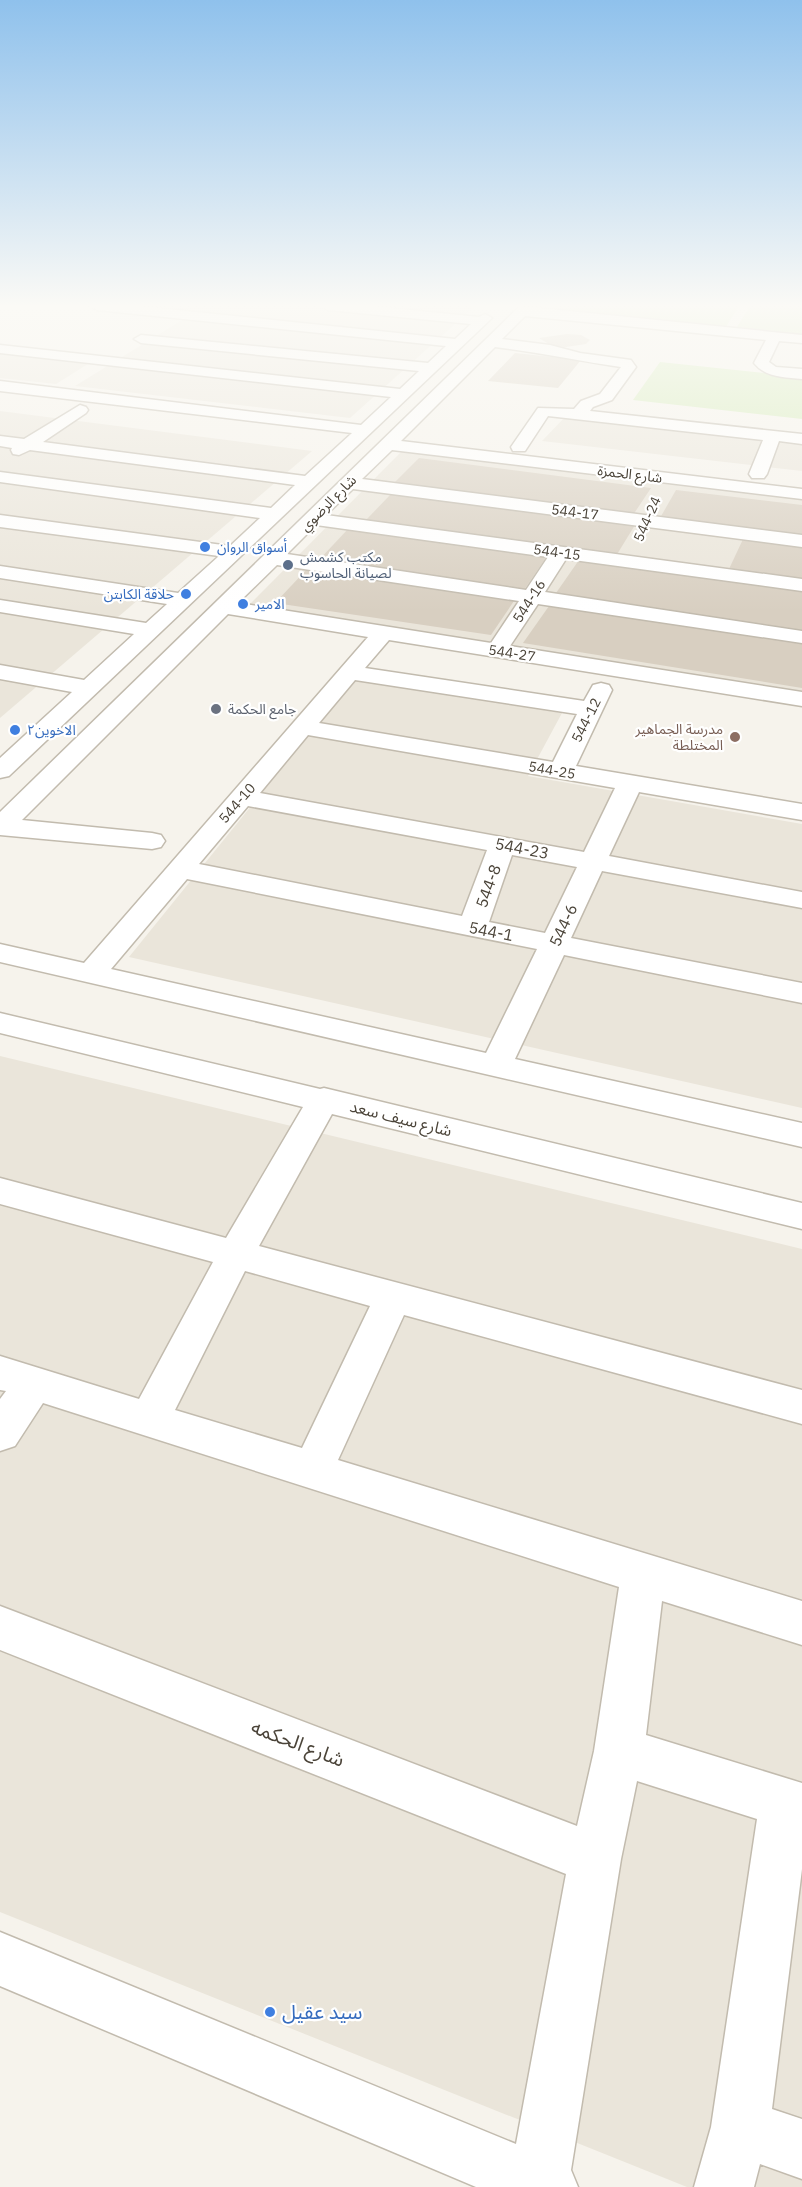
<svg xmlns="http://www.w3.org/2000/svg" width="802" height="2187" font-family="'IBM Plex Sans','Noto Sans Arabic',sans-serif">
<rect width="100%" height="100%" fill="#f6f3ec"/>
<g fill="#eae5da">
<path d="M119,306H475L350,418L75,386L192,314Z"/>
<path d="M0,352L91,362L56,384L0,378Z"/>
<path d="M0,411L312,451L0,718Z"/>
<path d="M566,416L802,442V471L542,441Z"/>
<path d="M402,451L802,499V693L246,608Z"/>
<path d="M354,679L562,713L528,776L802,824V1108L129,957Z"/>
<path d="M0,1056L802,1249V2187H687L0,1912Z"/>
</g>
<g fill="#d2eab5">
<path d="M554,306H739L724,330L548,312Z"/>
<path d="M750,306H802V334L737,327Z"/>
<path d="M660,362L802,377V419L633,400Z"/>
</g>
<g fill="#d8cfc1">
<path d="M567,334L581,335L590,340L586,344L566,347L552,346L539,338Z"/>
<path d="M515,353L581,360L558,388L488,381Z"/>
<path d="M419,458L651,488L633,515L394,483Z"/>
<path d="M676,490L802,505V535L660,518Z"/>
<path d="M392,493L635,525L616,556L365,521Z"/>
<path d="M348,529L547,556L524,590L318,561Z"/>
<path d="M744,537L802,545V579L729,569Z"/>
<path d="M579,560L802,591V630L556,593Z"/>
<path d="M308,568L516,598L491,635L275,603Z"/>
<path d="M549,606L802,644V688L523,643Z"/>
</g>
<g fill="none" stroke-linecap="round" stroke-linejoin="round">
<g stroke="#c2bbae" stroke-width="3">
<g id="minor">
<path d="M90,306H138L455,339L471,324L328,310L321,306H371L479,317L485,314L492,318L9,776L0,778V758L72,692L0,679V665L84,680L134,634L0,612V600L146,623L167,604L0,578V566L178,593L219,556L0,527V515L230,546L260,518L0,482V472L271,508L295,485L30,450L19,455L13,454L11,450L12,448L0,446V436L24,439L80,405L86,407L88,410L86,413L43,442L305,476L352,433L0,391V381L361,425L391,397L0,353V345L400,389L419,371L141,343L134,339L141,335L428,363L446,346L97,310Z"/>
<path d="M520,306L802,335V343L779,341L769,362L776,367L802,369V379C784,377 766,378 754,363L766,340L525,316L502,339L550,345L580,353L631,360L636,367L612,400L593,407L590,411L802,434V444L779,441L767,474L764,478H752L749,474L763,440L548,416L525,451H513L511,447L538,408L574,409L581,401L600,394L621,367C579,361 538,352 495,347L401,441L802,489V499L392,450L362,479L802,535V547L353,489L326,515L802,579V591L566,559L545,592L802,631V643L538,604L510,646L802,692V706L389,640L365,668L584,701L593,685L601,683L609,685L612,690L576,766L802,804V820L639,792L609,856L802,892V908L602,871L571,938L802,983V1003L564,955L515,1059L802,1123V1147L0,962V944L84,963L368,637L228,614L22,820L152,833L161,835L165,841L161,847L152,849L0,835V812ZM316,525L548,557L526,590L287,554ZM277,565L519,601L491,643L238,603ZM355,680L577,714L553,762L319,723ZM308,735L615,788L584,852L260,793ZM248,806L487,850L462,916L199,864ZM512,855L577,867L545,933L489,922ZM187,879L537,949L486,1053L111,969Z"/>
<path d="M0,1013L320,1089L324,1088L802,1203V1229L332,1114L259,1246L802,1390V1424L404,1315L338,1460L802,1601V1645L662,1601L646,1735L802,1783V1869L772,2109L802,2119V2179L760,2164L754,2187H694L711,2127L757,1819L637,1781L621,1859L571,2170L578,2187H476L0,1986V1932L516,2144L566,1874L0,1650V1606L577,1826L594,1751L619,1587L43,1403L15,1446L0,1451V1399L6,1391L0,1390V1356L139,1399L213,1262L0,1204V1178L226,1238L303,1107L0,1033ZM245,1271L370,1306L302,1448L175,1410Z"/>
</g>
</g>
<use href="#minor" fill="#fff" fill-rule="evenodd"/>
</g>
<linearGradient id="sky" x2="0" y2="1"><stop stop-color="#8fc1ec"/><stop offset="0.5" stop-color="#fbfaf6"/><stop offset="1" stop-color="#fbfaf6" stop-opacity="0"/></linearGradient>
<rect width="802" height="612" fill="url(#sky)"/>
<g fill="#3f7fe0" stroke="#fff" stroke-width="2">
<circle cx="205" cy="547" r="6"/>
<circle cx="186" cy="594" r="6"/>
<circle cx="243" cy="604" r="6"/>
<circle cx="15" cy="730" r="6"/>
<circle cx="270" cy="2012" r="6"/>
</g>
<circle fill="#5c6f8a" stroke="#fff" stroke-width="2" cx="288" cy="565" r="6"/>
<circle fill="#6b7280" stroke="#fff" stroke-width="2" cx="216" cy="709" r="6"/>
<circle fill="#8d6e63" stroke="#fff" stroke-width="2" cx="735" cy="737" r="6"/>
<g text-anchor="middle" stroke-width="4.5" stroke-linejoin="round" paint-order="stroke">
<g font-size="14" fill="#4b4439" stroke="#fff">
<text transform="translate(630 474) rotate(7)" y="5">شارع الحمزة</text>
<text transform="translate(328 503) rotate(-45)" y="5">شارع الرضوي</text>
<text transform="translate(575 512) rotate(7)" y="5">544-17</text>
<text transform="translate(647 519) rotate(-66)" y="5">544-24</text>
<text transform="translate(557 552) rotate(8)" y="5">544-15</text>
<text transform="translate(529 601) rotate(-57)" y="5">544-16</text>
<text transform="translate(512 653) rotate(9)" y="5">544-27</text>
<text transform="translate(586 720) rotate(-63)" y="5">544-12</text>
<text transform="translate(552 770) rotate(10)" y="5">544-25</text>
<text transform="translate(237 803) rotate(-49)" y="5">544-10</text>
</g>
<g font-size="14" fill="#366cbe" stroke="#fff" text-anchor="start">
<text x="217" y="552">أسواق الروان</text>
<text x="174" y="599" text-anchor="end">حلاقة الكابتن</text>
<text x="255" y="609">الامير</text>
<text x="27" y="735">الاخوين٢</text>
</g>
<g font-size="14" fill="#4e5e75" stroke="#fff" text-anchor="start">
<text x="300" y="562">مكتب كشمش<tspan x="300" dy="16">لصيانة الحاسوب</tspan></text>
</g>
<g font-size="14" fill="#5b616d" stroke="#fff" text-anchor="start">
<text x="228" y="714">جامع الحكمة</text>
</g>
<g font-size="14" fill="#785e54" stroke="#fff" text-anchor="end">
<text x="723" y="734">مدرسة الجماهير<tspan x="723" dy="16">المختلطة</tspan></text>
</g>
<g font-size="16" fill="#4b4439" stroke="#fff">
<text transform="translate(522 848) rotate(11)" y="6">544-23</text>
<text transform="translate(488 886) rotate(-70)" y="6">544-8</text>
<text transform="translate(563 925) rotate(-65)" y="6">544-6</text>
<text transform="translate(491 931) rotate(11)" y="6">544-1</text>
<text transform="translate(401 1118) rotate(14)" y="6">شارع سيف سعد</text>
</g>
<g font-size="20" fill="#4b4439" stroke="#fff">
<text transform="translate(298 1743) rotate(21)" y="7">شارع الحكمه</text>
</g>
<g font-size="20" fill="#366cbe" stroke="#fff" text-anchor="start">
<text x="282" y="2019">سيد عقيل</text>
</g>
</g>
</svg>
